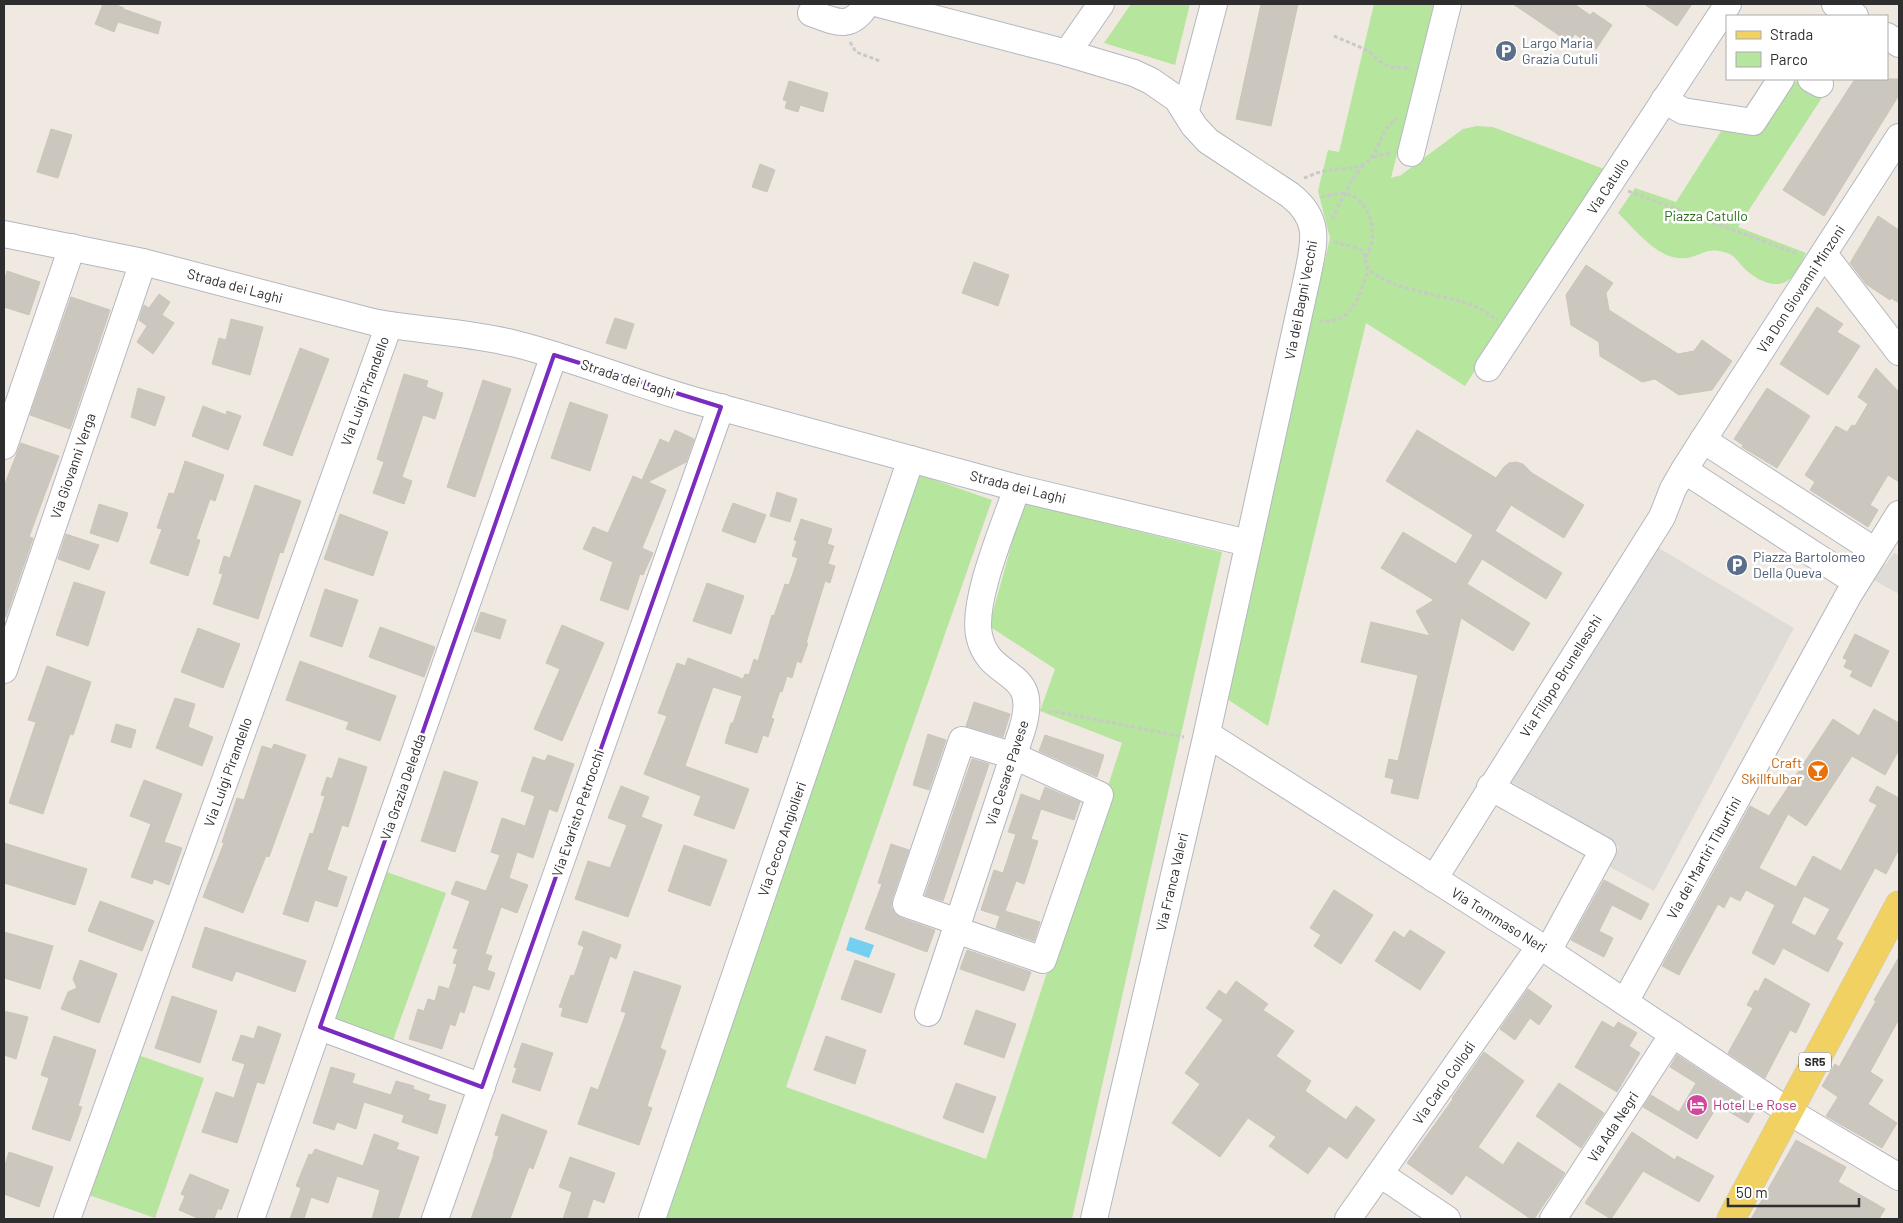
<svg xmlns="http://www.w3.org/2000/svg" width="1903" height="1223" font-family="Barlow,sans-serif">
<rect width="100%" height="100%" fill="#efe9e1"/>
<g fill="#b6e59e">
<path d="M1131,4H1190L1175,65L1104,43Z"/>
<path d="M1374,4H1435L1391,178L1401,175L1463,129L1477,126L1493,127L1604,169L1465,386L1366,323L1268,726L1224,697L1330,238L1318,191L1328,150L1339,152Z"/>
<path d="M1804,80L1825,93L1738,227L1806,253C1802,261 1796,273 1790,279C1776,291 1755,279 1745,269C1738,262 1734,254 1724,252C1707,247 1702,255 1687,258C1659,262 1636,230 1618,213L1635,188L1676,202L1725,125L1784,84Z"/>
<path d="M920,475L992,500L786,1087L986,1159L1122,743L1040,711L1055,669L989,626L1023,503L1222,552L1072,1219H662Z"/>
<path d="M384,871L446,893L392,1043L330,1021Z"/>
<path d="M135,1054L204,1078L155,1218L86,1194Z"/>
</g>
<g fill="#dfdcd8">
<path d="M1657,547L1794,628L1654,891L1608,866L1619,847L1510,781Z"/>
<path d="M1894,553L1899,556V594L1868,577L1877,561L1885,565Z"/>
</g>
<path fill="#75cff0" d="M850,937L874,945L869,958L846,950Z"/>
<g fill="#cbc7bf" stroke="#cbc5ba" fill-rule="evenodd">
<path d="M103,4H114L124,8L123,9L161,22L158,34L118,22L114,32L95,24Z"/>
<path d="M1261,4H1298L1271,126L1236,119Z"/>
<path d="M1513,4H1574L1590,15L1593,12L1612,25L1596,49L1575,34L1569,42Z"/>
<path d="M1644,4H1692L1677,26Z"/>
<path d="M1855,79H1899V95L1824,216L1783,190Z"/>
<path d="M789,81L828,93L823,112L800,105L798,112L785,108L787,101L783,100Z"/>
<path d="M51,129L72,135L58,178L37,172Z"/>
<path d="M760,164L775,170L767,192L752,187Z"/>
<path d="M1878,216L1899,230V303L1891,298L1890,300L1866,284L1850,263Z"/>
<path d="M974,262L1009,275L998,306L962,293Z"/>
<path d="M1586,265L1613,283L1606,293L1609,310L1678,354L1694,351L1702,340L1732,361L1712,390L1679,395L1655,379L1642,382L1600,356L1599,342L1571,325L1566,295Z"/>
<path d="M7,271L40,282L29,315L4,307V281Z"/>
<path d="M159,294L170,302L162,315L174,323L153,354L137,342L147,326L139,320L144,305L149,308Z"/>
<path d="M71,297L110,310L70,429L30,415Z"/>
<path d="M1817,307L1843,324L1837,332L1860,346L1828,395L1780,364Z"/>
<path d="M615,318L634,324L626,349L606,343Z"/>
<path d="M231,319L263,327L250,375L212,364L219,338L226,340Z"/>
<path d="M300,348L329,359L292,456L263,445Z"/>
<path d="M1876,368L1899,392V482L1888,475L1870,505L1878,510L1868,527L1810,490L1815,482L1805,475L1836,426L1847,432L1852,425L1855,426L1868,404L1858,397Z"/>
<path d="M404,374L428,381L426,387L443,393L435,419L423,415L402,477L412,481L404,504L373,493L384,462L377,459Z"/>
<path d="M483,380L511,389L475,497L447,487Z"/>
<path d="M138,388L165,397L155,426L131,417Z"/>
<path d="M1767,388L1810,416L1777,468L1742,447L1743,445L1734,439Z"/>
<path d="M570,402L608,415L590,471L551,458Z"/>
<path d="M203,406L226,415L227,411L241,416L228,450L192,436Z"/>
<path d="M675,430L694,439L686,462L648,482L666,490L642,548L653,553L643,575L640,574L628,610L600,600L613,562L583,549L593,527L608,533L633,476L642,480L660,439L669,443Z"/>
<path d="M1417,430L1496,478L1504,467L1509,463L1516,462L1523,464L1532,473L1584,505L1564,538L1511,505L1495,531L1562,573L1546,599L1482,559L1467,584L1530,623L1513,651L1461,618L1418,799L1391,793L1394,779L1385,777L1389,759L1398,761L1418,675L1361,662L1371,622L1430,636L1416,611L1434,600L1381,568L1403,532L1456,564L1473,535L1386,481Z"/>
<path d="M21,443L59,456L29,537L33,538L6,617L4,616V486Z"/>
<path d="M185,461L224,475L215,501L210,499L196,539L200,540L188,576L150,563L162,529L157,528L169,493L174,494Z"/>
<path d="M255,485L301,501L283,553L280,552L258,619L213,604L223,574L219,573L224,556L230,558Z"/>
<path d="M777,492L797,499L790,522L770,516Z"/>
<path d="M733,503L766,515L755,543L722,531Z"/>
<path d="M99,504L128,513L118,542L90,533Z"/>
<path d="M340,514L388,532L373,576L324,559Z"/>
<path d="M801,519L832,529L827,544L834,546L828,564L835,566L830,583L825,581L806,643H808L801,663L797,661L792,678L787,676L782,692L780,691L771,718L774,719L768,737L763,735L757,753L725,743L731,723H733L742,696L713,687L685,766L749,789L734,829L694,815L701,796L644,774L667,716L658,713L677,663L685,666L688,658L743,679L745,674L749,675L754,659L758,661L772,615L774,616L785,584L789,585L798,558L792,556L797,541L794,540Z"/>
<path d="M66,534L99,545L89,570L58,559Z"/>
<path d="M74,582L105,592L88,646L56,635Z"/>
<path d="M707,583L744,596L731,634L693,621Z"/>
<path d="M325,589L358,600L342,647L310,636Z"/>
<path d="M481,612L506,620L500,639L474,631Z"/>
<path d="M562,625L604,643L562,741L534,729L560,669L546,663Z"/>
<path d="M380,627L435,647L424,677L369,657Z"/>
<path d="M198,628L240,644L223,688L181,672Z"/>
<path d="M1855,634L1889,651L1871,687L1850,676L1853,671L1844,667L1847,660L1843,658Z"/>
<path d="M300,661L396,696L380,741L346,729L349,722L286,700Z"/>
<path d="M47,666L91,682L73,735L70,734L43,814L9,803L36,722L28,720Z"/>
<path d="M175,698L195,704L188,727L213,737L202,766L156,748Z"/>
<path d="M974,702L1010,714L1003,737L966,726Z"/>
<path d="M1874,709L1899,723V750L1885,775L1852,756L1806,826L1788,814L1759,868L1796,887L1813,856L1841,871L1877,805L1869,801L1877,786L1899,798V849L1886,874L1875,868L1836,939L1843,943L1828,972L1783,948L1774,965L1752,953L1775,905L1746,890L1740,901L1730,896L1724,908L1718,904L1679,975L1662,966L1750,806L1769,816L1833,719L1859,736ZM1804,896L1830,909L1815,936L1791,923Z"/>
<path d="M116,724L136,730L131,748L111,742Z"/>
<path d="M928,734L946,740L929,790L913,785Z"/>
<path d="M1045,735L1104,755L1097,777L1039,751Z"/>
<path d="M274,744L306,755L269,857L266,856L243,913L203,897L224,843L222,842L237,798L244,800L262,746L272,749Z"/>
<path d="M548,755L574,764L557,812L549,809L533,858L517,852L509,878L528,885L517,913L501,907L485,954L492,956L487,970L495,973L489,990L473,985L464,1013L460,1011L455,1026L450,1024L442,1049L409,1039L418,1009L424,1011L428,999L435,1001L439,986L449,989L457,964L453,963L458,949L453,948L470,901L451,894L456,881L486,891L500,855L491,852L502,818L525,826L535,796L521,791L533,757L545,761Z"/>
<path d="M339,758L367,767L348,827L342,825L327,870L347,877L337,907L315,900L308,922L283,914L310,833L313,834L325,796L321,795L327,777L332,779Z"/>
<path d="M972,759L989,764L943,901L925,895Z"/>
<path d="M444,771L478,782L455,852L421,841Z"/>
<path d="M144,780L182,794L164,842L182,848L169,885L154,879L152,884L131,877L151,824L130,816Z"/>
<path d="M621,786L649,797L641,817L662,825L628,917L575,899L588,861L610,868L627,825L608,818Z"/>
<path d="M1045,787L1080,802L1074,820L1041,809L1031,839L1038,841L1024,884L1016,881L1005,911L1040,922L1034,941L996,928L1000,916L981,910L994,870L1003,873L1016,834L1008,832L1021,794L1040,801Z"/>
<path d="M4,843L87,869L75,905L4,883Z"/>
<path d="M891,844L909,850L892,899L891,907L895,914L901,918L935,930L927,952L865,929L882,884L878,883Z"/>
<path d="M684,845L727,860L710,906L668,891Z"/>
<path d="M1604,880L1649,904L1641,920L1612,905L1599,931L1613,938L1604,957L1571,940Z"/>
<path d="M1334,890L1373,915L1341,964L1314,946L1321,935L1310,928Z"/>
<path d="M100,901L154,921L142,951L88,931Z"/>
<path d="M205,927L306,961L295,992L236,971L232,981L192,967Z"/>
<path d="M1410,930L1445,952L1420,990L1375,961L1394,931L1404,938Z"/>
<path d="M583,931L621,945L616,959L610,956L587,1023L561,1016L563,1008L559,1007L571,975L574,976L584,947L578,944Z"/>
<path d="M4,932L53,946L40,989L4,978Z"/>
<path d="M967,950L1031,972L1024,991L960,969Z"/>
<path d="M1899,957V1019L1870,1072L1883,1080L1868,1104L1897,1123L1882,1148L1826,1116L1838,1097L1822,1086L1835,1064L1839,1067L1876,1001L1874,1000Z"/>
<path d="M80,960L117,974L99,1023L61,1009L68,992L77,988L73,979Z"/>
<path d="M855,960L895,974L881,1013L841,999Z"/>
<path d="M634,971L681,986L660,1048L666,1051L647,1106L652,1108L639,1145L578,1124L591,1087L598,1090L626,1013L621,1011Z"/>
<path d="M1765,978L1810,1004L1796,1033L1790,1030L1765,1078L1728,1053L1753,1008L1747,1005L1755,990L1758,992Z"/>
<path d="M1236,981L1268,1004L1263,1010L1294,1031L1276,1056L1311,1081L1305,1091L1346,1120L1356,1106L1375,1120L1347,1159L1329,1146L1308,1174L1269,1146L1276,1137L1248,1118L1220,1157L1172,1123L1200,1084L1185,1073L1223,1020L1206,1008L1219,990L1226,995Z"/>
<path d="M1528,989L1552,1006L1539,1025L1530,1018L1515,1040L1500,1029Z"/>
<path d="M172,996L217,1011L200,1063L155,1048Z"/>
<path d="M976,1010L1016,1024L1004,1058L964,1044Z"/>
<path d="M4,1011L28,1017L16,1059L4,1055Z"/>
<path d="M1602,1021L1614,1028L1618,1022L1637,1033L1629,1046L1640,1053L1617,1092L1575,1067Z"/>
<path d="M258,1026L281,1034L264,1084L257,1082L237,1143L202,1132L216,1092L234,1098L245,1064L232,1060L241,1035L254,1039Z"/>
<path d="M54,1036L96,1050L78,1106L82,1107L70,1141L32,1129L49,1078L41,1075Z"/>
<path d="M826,1036L866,1050L855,1084L814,1070Z"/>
<path d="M522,1043L553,1053L540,1091L512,1082L517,1068L514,1067Z"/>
<path d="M1484,1052L1524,1081L1478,1147L1503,1165L1518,1142L1565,1173L1534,1219H1531L1466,1175L1452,1195L1407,1163L1453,1099L1452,1098Z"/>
<path d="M1677,1055L1757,1108L1748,1123L1718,1105L1697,1139L1643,1107L1651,1095L1679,1112L1696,1083L1670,1067Z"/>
<path d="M331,1067L355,1074L352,1083L391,1095L396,1081L414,1086L413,1089L430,1095L428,1100L446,1105L437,1134L402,1122L404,1115L364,1102L356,1129L337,1122L334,1130L313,1123Z"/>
<path d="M956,1083L996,1097L983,1133L943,1118Z"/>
<path d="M1559,1083L1604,1113L1581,1148L1536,1116Z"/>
<path d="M502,1114L547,1131L533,1169L529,1167L510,1219H471L494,1154H493L499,1136L495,1135Z"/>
<path d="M1632,1132L1675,1160L1677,1156L1714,1176L1699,1202L1643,1171L1611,1219L1585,1203Z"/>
<path d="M374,1134L399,1143L396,1149L419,1157L398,1219H372L380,1190L337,1176L328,1203L311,1197L304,1219H290L301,1188L296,1186L309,1154L312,1155L315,1149L363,1166Z"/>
<path d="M1796,1140L1846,1167L1838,1182L1885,1209L1879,1219H1751Z"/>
<path d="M9,1152L53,1167L39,1207L4,1194V1168Z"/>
<path d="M570,1157L615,1173L604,1203L593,1199L587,1219H563L572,1192L559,1187Z"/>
<path d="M190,1174L229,1190L221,1210L218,1208L214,1219H200L179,1210L185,1196L181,1194Z"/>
</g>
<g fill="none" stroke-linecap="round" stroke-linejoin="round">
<g stroke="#b4b7c1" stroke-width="28">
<g id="minor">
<path d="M879,4L1067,53L1134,73L1151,81L1177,99L1194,126L1208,141L1290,195C1322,220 1314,243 1307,278L1205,742L1094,1219"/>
<path d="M1835,4L1855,16"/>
<path d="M811,13C836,22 850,31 867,4"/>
<path d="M1887,36L1899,44"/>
<path d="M1067,53L1101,4"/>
<path d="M1811,79L1820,84"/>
<path d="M1664,100L1683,111L1753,122L1781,79"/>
<path d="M1186,110L1214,4"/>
<path d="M1411,153L1448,4"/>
<path d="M4,234L143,262L373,322C421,331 469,332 516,344C576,359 633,383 693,400L1017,488L1248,543"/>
<path d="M1824,254L1899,352"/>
<path d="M1488,368L1728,4"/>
<path d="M1703,440L1899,137"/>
<path d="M4,446L72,247"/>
<path d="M1856,582L1684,470L1703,440L1875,551"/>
<path d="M4,670L143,262"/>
<path d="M1207,734L1548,951L1788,1111L1899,1177"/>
<path d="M1490,787L1603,850L1548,951"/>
<path d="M1434,879L1662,517L1673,489L1684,470"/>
<path d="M956,930L1043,960L1100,795L1014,756L962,740L906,904L958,922"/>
<path d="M1625,1002L1848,596L1899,514"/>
<path d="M928,1013L1022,730C1042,665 989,684 979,635C972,599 1005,524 1017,488"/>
<path d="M320,1027L482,1087"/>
<path d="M1380,1174L1447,1219"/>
<path d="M67,1219L389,325"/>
<path d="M251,1219L554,355"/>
<path d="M435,1219L721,407"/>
<path d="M652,1219L911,459"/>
<path d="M1348,1219L1540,946"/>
<path d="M1553,1219L1673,1034"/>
</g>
</g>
<g stroke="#c9c9c9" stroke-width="29">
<path id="major" d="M1731,1219L1899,905"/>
</g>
<g stroke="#c9c9c9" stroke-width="3" stroke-dasharray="4 2.5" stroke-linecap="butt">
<path d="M1334,36L1369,51L1379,61L1391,67L1407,68L1411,70"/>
<path d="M850,42L856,52L880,61"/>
<path d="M1373,157L1391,153"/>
<path d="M1304,178C1312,175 1321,171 1330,170C1341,168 1354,170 1364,164C1381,154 1378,129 1398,118"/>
<path d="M1628,191L1798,254"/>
<path d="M1321,197C1328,196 1337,193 1344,194C1366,195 1375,224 1372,242C1371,247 1368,252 1366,257"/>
<path d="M1332,219L1350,183L1364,164"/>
<path d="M1334,242L1354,247L1363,251L1368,269C1394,292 1446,294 1477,307C1484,310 1490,316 1497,320"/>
<path d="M1319,321C1325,321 1333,321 1339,319C1357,310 1362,287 1368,270"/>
<path d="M1048,712H1057L1184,737"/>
</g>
<use href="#minor" stroke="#fff" stroke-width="26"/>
<use href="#major" stroke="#f2d163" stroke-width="28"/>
</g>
<path fill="none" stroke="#7b2cbf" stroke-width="4" stroke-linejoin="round" d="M554,355L721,407L482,1087L320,1027Z"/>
<defs>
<g id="parking-disc" transform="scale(1.125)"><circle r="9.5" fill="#5c6f8a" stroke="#fff"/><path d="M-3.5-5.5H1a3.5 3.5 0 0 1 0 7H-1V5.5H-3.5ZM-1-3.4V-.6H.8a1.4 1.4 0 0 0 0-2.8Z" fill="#fff"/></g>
<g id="bar-disc" transform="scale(1.125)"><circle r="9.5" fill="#e8710a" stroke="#fff"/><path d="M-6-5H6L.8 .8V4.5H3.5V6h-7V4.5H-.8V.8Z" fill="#fff"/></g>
<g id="hotel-disc" transform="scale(1.125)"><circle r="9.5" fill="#d1479c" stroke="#fff"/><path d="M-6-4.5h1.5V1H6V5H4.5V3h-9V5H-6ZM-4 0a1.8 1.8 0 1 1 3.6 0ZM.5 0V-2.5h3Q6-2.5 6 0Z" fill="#fff"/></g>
</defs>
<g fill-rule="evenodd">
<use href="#parking-disc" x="1506" y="51"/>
<use href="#parking-disc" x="1737" y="565"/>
<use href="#bar-disc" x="1818" y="771"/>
<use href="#hotel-disc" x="1697" y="1105"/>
</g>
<g text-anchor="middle" stroke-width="5" stroke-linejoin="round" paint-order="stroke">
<rect fill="#fff" stroke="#6d6d6d" stroke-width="1" x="1799" y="1052.5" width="32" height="19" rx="4"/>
<g font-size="12" font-weight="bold" fill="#2e2e2e">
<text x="1815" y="1066">SR5</text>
</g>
<g font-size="14" fill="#4e5e75" stroke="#fff" text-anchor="start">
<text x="1522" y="48">Largo Maria<tspan x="1522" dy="16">Grazia Cutuli</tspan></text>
<text x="1753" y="562">Piazza Bartolomeo<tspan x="1753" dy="16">Della Queva</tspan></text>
</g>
<g font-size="14" fill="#2e2e2e" stroke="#fff">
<text transform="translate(1608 186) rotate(-57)" y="5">Via Catullo</text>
<text transform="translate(235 286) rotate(15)" y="5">Strada dei Laghi</text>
<text transform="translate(1801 289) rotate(-57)" y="5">Via Don Giovanni Minzoni</text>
<text transform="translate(1301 300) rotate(-79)" y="5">Via dei Bagni Vecchi</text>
<text transform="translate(628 379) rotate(18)" y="5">Strada dei Laghi</text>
<text transform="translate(365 391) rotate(-70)" y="5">Via Luigi Pirandello</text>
<text transform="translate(73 466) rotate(-71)" y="5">Via Giovanni Verga</text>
<text transform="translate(1018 487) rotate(14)" y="5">Strada dei Laghi</text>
<text transform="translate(1561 676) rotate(-58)" y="5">Via Filippo Brunelleschi</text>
<text transform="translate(228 772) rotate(-70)" y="5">Via Luigi Pirandello</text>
<text transform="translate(1007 773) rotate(-72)" y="5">Via Cesare Pavese</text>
<text transform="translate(403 787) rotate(-71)" y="5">Via Grazia Deledda</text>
<text transform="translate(578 813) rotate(-71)" y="5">Via Evaristo Petrocchi</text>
<text transform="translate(782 839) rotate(-71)" y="5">Via Cecco Angiolieri</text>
<text transform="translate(1704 858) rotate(-61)" y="5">Via dei Martiri Tiburtini</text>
<text transform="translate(1172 882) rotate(-77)" y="5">Via Franca Valeri</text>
<text transform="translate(1499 920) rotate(32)" y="5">Via Tommaso Neri</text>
<text transform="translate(1444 1083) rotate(-55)" y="5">Via Carlo Collodi</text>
<text transform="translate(1613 1127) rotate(-57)" y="5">Via Ada Negri</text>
</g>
<g font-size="14" fill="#2c6e1b" stroke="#fff">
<text x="1706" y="221">Piazza Catullo</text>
</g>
<g font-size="14" fill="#c56008" stroke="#fff" text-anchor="end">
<text x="1802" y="768">Craft<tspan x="1802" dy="16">Skillfulbar</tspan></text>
</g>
<g font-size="14" fill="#b23c85" stroke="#fff" text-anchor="start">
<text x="1713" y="1110">Hotel Le Rose</text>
</g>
</g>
<rect width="1903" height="1223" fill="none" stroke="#2e2e2e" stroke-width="10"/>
<rect x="1726" y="15" width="162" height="65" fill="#ffffff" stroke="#ababab"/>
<rect x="1736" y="31" width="25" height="8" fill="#f2d163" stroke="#ababab"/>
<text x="1770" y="40" font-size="15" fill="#2e2e2e">Strada</text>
<rect x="1736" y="52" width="25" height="15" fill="#b6e59e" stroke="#ababab"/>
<text x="1770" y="65" font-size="15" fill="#2e2e2e">Parco</text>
<path d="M1728 1198v8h131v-8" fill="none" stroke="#2e2e2e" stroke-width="2.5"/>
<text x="1736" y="1198" font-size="15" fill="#2e2e2e" stroke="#ffffff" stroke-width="4" paint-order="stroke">50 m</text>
</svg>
